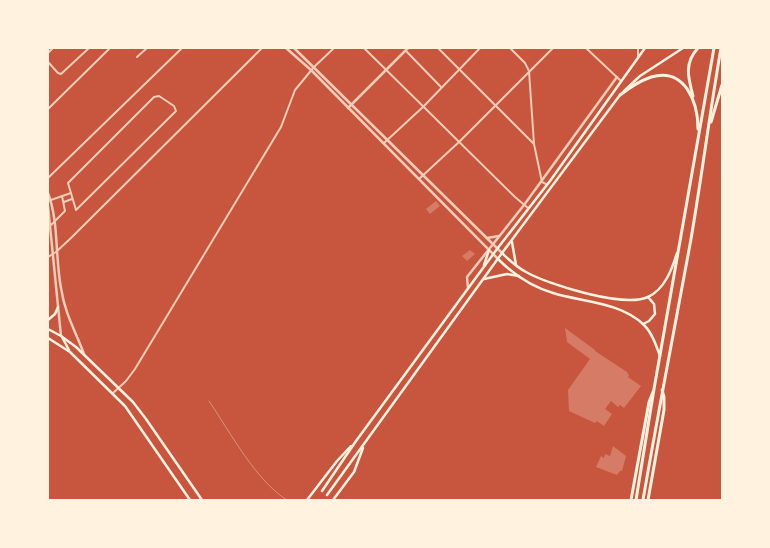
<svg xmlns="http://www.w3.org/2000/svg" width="770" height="548" font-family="'Roboto Condensed',sans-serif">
<rect width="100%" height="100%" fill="#c8553d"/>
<g fill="#d67c66">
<path d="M436,201L440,206L430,214L426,209Z"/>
<path d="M470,250L475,254L467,261L462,256Z"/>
<path d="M565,328L595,350V351L627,372L629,375L628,377L641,386L624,408L620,405L618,407L611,401L605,409L612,414L604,426L597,421L595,423L569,411L568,390L590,359L567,342Z"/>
<path d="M613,446L626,456L622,471H620L617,475L596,467L601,456L604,458L605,454L610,456Z"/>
</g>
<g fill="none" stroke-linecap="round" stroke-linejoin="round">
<path stroke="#f1ccb7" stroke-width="0.5" d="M209,401C230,432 256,481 287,500"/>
<g stroke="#f1ccb7" stroke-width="2">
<path d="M364,48L515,197L528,208"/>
<path d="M438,48L534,144"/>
<path d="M510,48L525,63L529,71L534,144L542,182L546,184"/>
<path d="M586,48L621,81"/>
<path d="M638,48V57"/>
<path d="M406,51L441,87"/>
<path d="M48,53L53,48"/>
<path d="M137,57L147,48"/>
<path d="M48,62L58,73L61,74L89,48"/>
<path d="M159,96L174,106L176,111L76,210L68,183L154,97Z"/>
<path d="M48,109L110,48"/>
<path d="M384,143L424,106L480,48"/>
<path d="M48,178L182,48"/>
<path d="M419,179L459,142L553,48"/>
<path d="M48,201L71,193"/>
<path d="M64,202L72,199"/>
<path d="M50,226L65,211L62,196"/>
<path d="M48,257L56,252L71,238L262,48"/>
<path d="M113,393L126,381L135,369L281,127L295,90L314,67L334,48"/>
</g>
<g stroke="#f1ccb7" stroke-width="2.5">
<path d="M286,48L311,70L498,259"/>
<path d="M294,48L502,253"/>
<path d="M348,108L408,48"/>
<path d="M48,193C59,222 55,257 61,288C65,314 75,330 84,354"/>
<path d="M48,206L61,336"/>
<path d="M487,238L499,236"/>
<path d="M468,288L467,277L524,205L617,77"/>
</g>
<g stroke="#fff3e0" stroke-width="2.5">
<path d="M502,253C509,260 517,267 526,272C549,285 624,308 648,297C665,289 672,269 677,253"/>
<path d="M498,259C513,274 532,287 553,293C582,302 621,302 644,325C652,333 656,345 660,356"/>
<path d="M643,324L649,321L655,314L654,304L648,297"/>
</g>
<g stroke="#fff3e0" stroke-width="2.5">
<path d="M624,91L640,76L683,48"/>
<path d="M512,242L516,265"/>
<path d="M484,265L489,250"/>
<path d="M484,279L507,274L519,276"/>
<path d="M48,320L55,314L58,307"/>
<path d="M48,329L61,336L76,347L133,402L146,419L202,500"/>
<path d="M62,337L69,350"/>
<path d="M48,338L70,352L125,406L190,500"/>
<path d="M322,491L356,441L497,249L550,181L645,48"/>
<path d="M327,495L502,253L620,95"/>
<path d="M307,500L337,461L351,446"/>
<path d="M333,500L354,472L363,448"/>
</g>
<g stroke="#fff3e0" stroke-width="3">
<path d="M620,95C629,88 640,81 651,77C685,67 698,102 698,129"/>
<path d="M693,96C688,77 684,63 698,48"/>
<path d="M711,122L722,85"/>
<path d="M631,500L649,402L653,392"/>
<path d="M636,500L654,389L714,48"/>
<path d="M643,500C658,413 675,326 691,239C702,175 710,111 721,48"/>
<path d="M648,500L664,410V397L662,390"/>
</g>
</g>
<rect width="770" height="548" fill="none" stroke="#fff3e0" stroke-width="98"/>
</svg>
